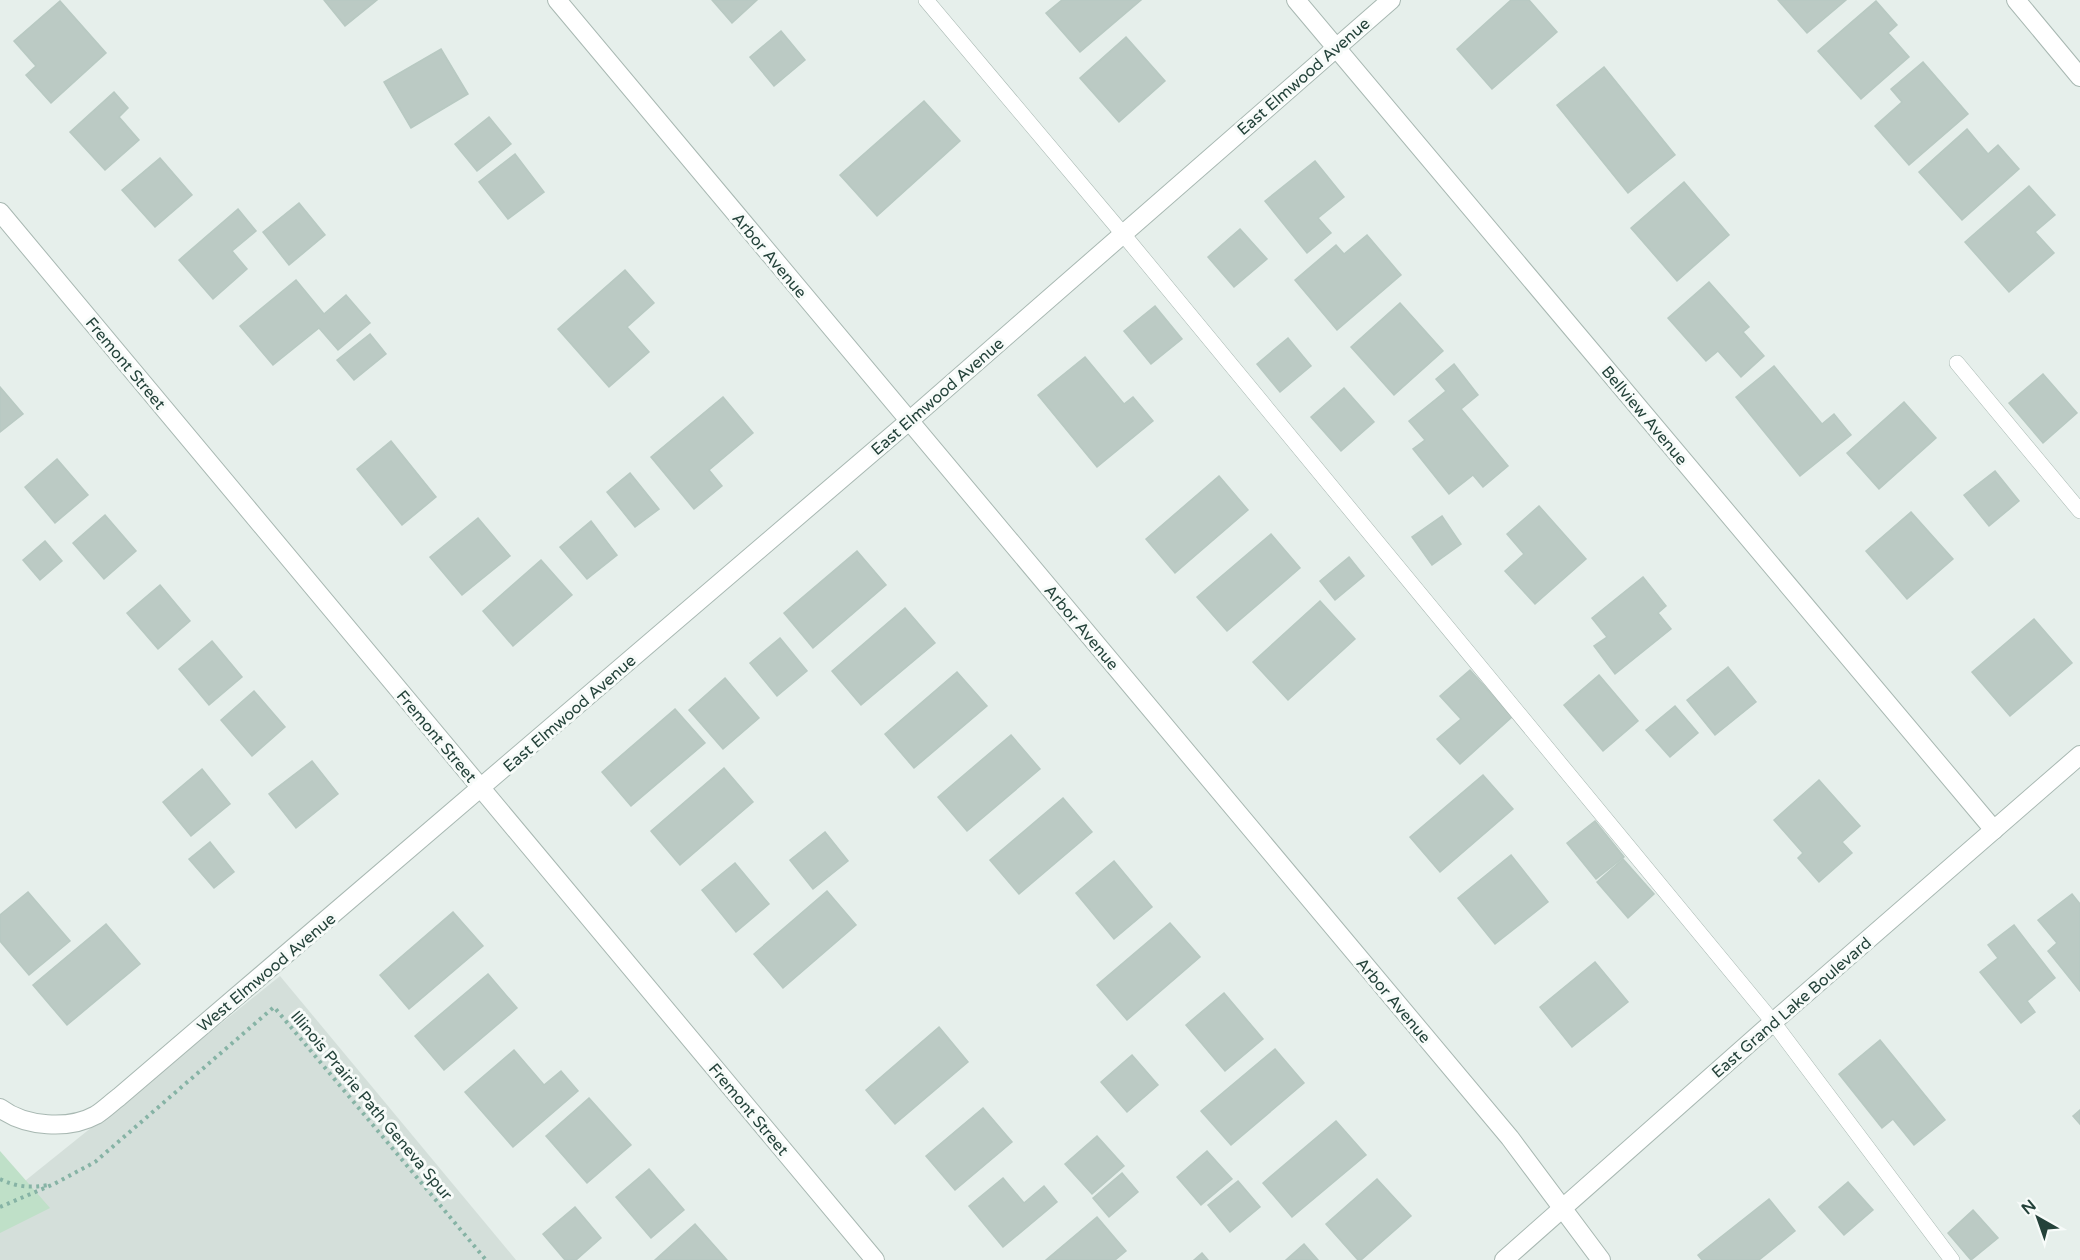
<svg xmlns="http://www.w3.org/2000/svg" width="2080" height="1260" font-family="'Varela Round',sans-serif">
<rect width="100%" height="100%" fill="#e6efeb"/>
<path fill="#d4dfda" d="M280,976L516,1260H0V1201Z"/>
<path fill="#bfe0c8" d="M0,1151L50,1208L0,1233Z"/>
<g fill="#bbcac4" stroke="#b8c9c2" stroke-width="1.5">
<path d="M324,0H377L345,26Z"/>
<path d="M712,0H757L732,23Z"/>
<path d="M1062,0H1141L1080,52L1046,13Z"/>
<path d="M1511,0H1529L1557,32L1492,89L1457,49Z"/>
<path d="M1778,0H1846L1807,33Z"/>
<path d="M60,1L106,53L51,103L26,75L36,66L14,41Z"/>
<path d="M1876,1L1897,25L1888,33L1909,57L1861,99L1818,51Z"/>
<path d="M781,31L805,60L774,86L750,57Z"/>
<path d="M1126,37L1165,81L1119,122L1080,78Z"/>
<path d="M441,49L468,94L411,128L384,82Z"/>
<path d="M1923,62L1968,114L1909,165L1875,126L1902,102L1891,89Z"/>
<path d="M1604,67L1675,155L1628,193L1557,105Z"/>
<path d="M114,92L128,108L119,117L139,140L105,170L70,132Z"/>
<path d="M924,101L960,141L877,216L840,175Z"/>
<path d="M489,117L511,144L477,171L455,144Z"/>
<path d="M1967,129L1988,154L1998,145L2019,169L1962,220L1919,172Z"/>
<path d="M515,154L544,192L508,219L479,182Z"/>
<path d="M160,158L192,195L155,227L122,190Z"/>
<path d="M1315,161L1344,197L1318,218L1331,233L1307,253L1265,201Z"/>
<path d="M1684,182L1729,235L1677,281L1631,228Z"/>
<path d="M2029,186L2055,215L2035,232L2054,253L2009,292L1965,242Z"/>
<path d="M299,203L325,235L289,265L263,232Z"/>
<path d="M238,209L256,231L232,251L247,269L213,299L179,260Z"/>
<path d="M1240,229L1267,259L1234,287L1208,257Z"/>
<path d="M1367,235L1401,275L1337,330L1295,280L1336,245L1344,254Z"/>
<path d="M625,270L654,303L627,327L649,352L609,387L558,329Z"/>
<path d="M296,280L324,314L346,295L370,323L338,350L319,328L273,365L240,326Z"/>
<path d="M1709,282L1749,327L1743,332L1764,356L1741,377L1718,351L1706,361L1668,318Z"/>
<path d="M1400,303L1443,351L1394,395L1351,347Z"/>
<path d="M1155,306L1182,339L1151,364L1124,331Z"/>
<path d="M370,334L386,354L354,380L337,360Z"/>
<path d="M1288,338L1311,366L1280,392L1257,364Z"/>
<path d="M1085,357L1124,404L1133,397L1153,421L1097,467L1038,395Z"/>
<path d="M1454,364L1478,395L1461,409L1508,466L1483,487L1473,475L1449,494L1413,449L1425,440L1409,421L1446,391L1436,379Z"/>
<path d="M1774,366L1822,424L1834,414L1851,435L1800,476L1736,397Z"/>
<path d="M2043,374L2077,413L2043,443L2009,403Z"/>
<path d="M0,387L23,414L0,432Z"/>
<path d="M1344,388L1374,422L1341,451L1311,417Z"/>
<path d="M723,397L753,433L709,470L722,486L694,509L651,457Z"/>
<path d="M1904,402L1936,438L1879,489L1847,453Z"/>
<path d="M391,441L436,497L402,525L357,469Z"/>
<path d="M57,459L88,495L55,523L25,487Z"/>
<path d="M1995,471L2019,501L1989,526L1964,495Z"/>
<path d="M630,473L659,509L635,527L607,492Z"/>
<path d="M1219,476L1248,510L1175,573L1146,539Z"/>
<path d="M1539,506L1586,559L1535,604L1505,571L1524,554L1507,534Z"/>
<path d="M1911,512L1953,559L1907,599L1866,551Z"/>
<path d="M105,515L136,551L104,579L73,543Z"/>
<path d="M1442,516L1461,544L1432,565L1412,537Z"/>
<path d="M478,518L510,556L462,595L430,557Z"/>
<path d="M591,521L617,555L587,579L560,547Z"/>
<path d="M1271,534L1300,568L1227,631L1197,597Z"/>
<path d="M45,541L62,561L40,580L23,560Z"/>
<path d="M857,551L886,585L813,648L784,613Z"/>
<path d="M1349,557L1364,576L1335,600L1320,581Z"/>
<path d="M541,560L572,595L513,646L483,611Z"/>
<path d="M1643,577L1666,606L1658,613L1671,629L1615,674L1594,646L1607,637L1592,618Z"/>
<path d="M160,585L190,621L158,649L127,613Z"/>
<path d="M1320,601L1355,639L1288,700L1253,662Z"/>
<path d="M905,608L935,643L861,705L832,671Z"/>
<path d="M2034,619L2072,663L2010,716L1972,672Z"/>
<path d="M780,638L807,671L777,696L750,663Z"/>
<path d="M212,641L242,677L209,705L179,669Z"/>
<path d="M1728,667L1756,702L1715,735L1687,700Z"/>
<path d="M1470,670L1512,717L1460,764L1437,739L1461,719L1440,696Z"/>
<path d="M957,672L987,706L914,768L885,734Z"/>
<path d="M1599,675L1638,721L1603,751L1564,705Z"/>
<path d="M725,678L759,718L723,749L689,710Z"/>
<path d="M254,691L285,727L252,756L221,720Z"/>
<path d="M1675,706L1698,733L1670,757L1646,730Z"/>
<path d="M675,709L705,743L631,806L602,772Z"/>
<path d="M1011,735L1040,769L967,831L938,797Z"/>
<path d="M312,761L338,794L296,828L269,794Z"/>
<path d="M724,768L753,802L680,865L651,831Z"/>
<path d="M202,769L230,804L191,836L163,802Z"/>
<path d="M1483,775L1513,809L1440,872L1410,837Z"/>
<path d="M1819,780L1860,826L1842,842L1852,853L1819,882L1798,858L1803,853L1774,820Z"/>
<path d="M1063,798L1092,832L1019,894L990,860Z"/>
<path d="M1595,821L1624,857L1596,879L1567,843Z"/>
<path d="M825,832L848,861L813,889L790,860Z"/>
<path d="M210,842L234,872L214,888L189,859Z"/>
<path d="M1511,855L1548,902L1495,944L1458,898Z"/>
<path d="M1623,859L1654,894L1628,918L1597,882Z"/>
<path d="M1114,861L1152,907L1114,939L1076,893Z"/>
<path d="M735,863L769,904L736,932L702,890Z"/>
<path d="M827,891L856,925L783,988L754,954Z"/>
<path d="M28,892L70,941L29,975L0,941V915Z"/>
<path d="M2072,894L2080,904V991L2048,951L2057,943L2038,920Z"/>
<path d="M453,912L483,946L409,1009L380,975Z"/>
<path d="M1170,923L1200,957L1127,1020L1097,985Z"/>
<path d="M106,924L140,964L67,1025L33,985Z"/>
<path d="M2014,925L2055,978L2027,1001L2035,1012L2021,1023L1980,972L1998,958L1988,945Z"/>
<path d="M1595,962L1628,1002L1572,1047L1540,1007Z"/>
<path d="M488,974L517,1008L444,1070L415,1036Z"/>
<path d="M1224,993L1263,1039L1225,1071L1186,1025Z"/>
<path d="M939,1027L968,1062L895,1124L866,1090Z"/>
<path d="M1880,1040L1945,1120L1914,1145L1893,1119L1882,1128L1839,1074Z"/>
<path d="M1275,1049L1304,1083L1231,1145L1201,1111Z"/>
<path d="M514,1050L544,1085L561,1071L578,1091L513,1147L465,1092Z"/>
<path d="M1132,1055L1158,1085L1127,1112L1101,1082Z"/>
<path d="M589,1098L631,1145L587,1183L546,1136Z"/>
<path d="M983,1108L1012,1142L955,1190L926,1156Z"/>
<path d="M2080,1110V1124L2073,1116Z"/>
<path d="M1336,1121L1366,1155L1292,1217L1263,1183Z"/>
<path d="M1097,1136L1124,1166L1092,1194L1065,1164Z"/>
<path d="M1207,1151L1232,1179L1201,1205L1177,1177Z"/>
<path d="M649,1169L684,1210L651,1238L616,1197Z"/>
<path d="M1122,1173L1138,1192L1109,1217L1093,1198Z"/>
<path d="M1003,1178L1024,1203L1044,1186L1057,1202L1003,1247L969,1206Z"/>
<path d="M1377,1179L1411,1216L1361,1260H1358L1326,1224Z"/>
<path d="M1238,1181L1260,1207L1230,1232L1208,1205Z"/>
<path d="M1848,1182L1873,1210L1844,1235L1819,1207Z"/>
<path d="M1769,1199L1795,1231L1759,1260H1702L1698,1255Z"/>
<path d="M575,1207L601,1238L576,1260H565L543,1234Z"/>
<path d="M1973,1210L1998,1238L1971,1260L1948,1233Z"/>
<path d="M1097,1217L1126,1251L1115,1260H1046Z"/>
<path d="M695,1224L727,1260H655Z"/>
<path d="M1304,1244L1318,1260H1286Z"/>
<path d="M1202,1253L1208,1260H1194Z"/>
</g>
<g fill="none" stroke-linecap="round" stroke-linejoin="round">
<g stroke="#a8b8b2" stroke-width="16">
<g id="lane">
<path d="M926,0L1123,234L1773,1022L1952,1260"/>
<path d="M1957,363L2080,511"/>
</g>
</g>
<g stroke="#a8b8b2" stroke-width="20">
<g id="street">
<path d="M557,0L1510,1138L1601,1260"/>
<path d="M1296,0L1994,830"/>
<path d="M2016,0L2080,77"/>
<path d="M0,212L875,1260"/>
<path d="M0,1108C25,1127 69,1130 96,1115C104,1110 111,1103 119,1097L909,421L1391,0"/>
<path d="M1504,1260L1773,1022L2080,755"/>
</g>
</g>
<g stroke="#86b3a5" stroke-width="4" stroke-dasharray="3 4.5" stroke-linecap="butt">
<path d="M0,1179C16,1187 30,1188 48,1185"/>
<path d="M0,1207L54,1184L95,1162L274,1007L486,1260"/>
</g>
<use href="#lane" stroke="#fff" stroke-width="15"/>
<use href="#street" stroke="#fff" stroke-width="18"/>
</g>
<g text-anchor="middle" stroke-width="6" stroke-linejoin="round" paint-order="stroke">
<g font-size="16" fill="#24423a" stroke="#f7fbf9">
<text transform="translate(1303 76) rotate(-41)" y="6">East Elmwood Avenue</text>
<text transform="translate(770 255) rotate(50)" y="6">Arbor Avenue</text>
<text transform="translate(126 363) rotate(50)" y="6">Fremont Street</text>
<text transform="translate(937 396) rotate(-41)" y="6">East Elmwood Avenue</text>
<text transform="translate(1645 415) rotate(50)" y="6">Bellview Avenue</text>
<text transform="translate(1082 627) rotate(50)" y="6">Arbor Avenue</text>
<text transform="translate(569 713) rotate(-41)" y="6">East Elmwood Avenue</text>
<text transform="translate(437 736) rotate(50)" y="6">Fremont Street</text>
<text transform="translate(266 972) rotate(-40)" y="6">West Elmwood Avenue</text>
<text transform="translate(1394 1000) rotate(50)" y="6">Arbor Avenue</text>
<text transform="translate(1791 1007) rotate(-41)" y="6">East Grand Lake Boulevard</text>
<text transform="translate(372 1105) rotate(50)" y="6">Illinois Prairie Path Geneva Spur</text>
<text transform="translate(749 1109) rotate(50)" y="6">Fremont Street</text>
</g>
</g>
<g transform="translate(2038 1218) rotate(320)" stroke="#f7fbf9" stroke-width="4.5" paint-order="stroke">
<path d="M0-4.5L10 22L0 15L-10 22Z" fill="#24423a"/>
<text y="-9" font-size="16" font-weight="bold" text-anchor="middle" fill="#24423a">N</text>
</g>
</svg>
